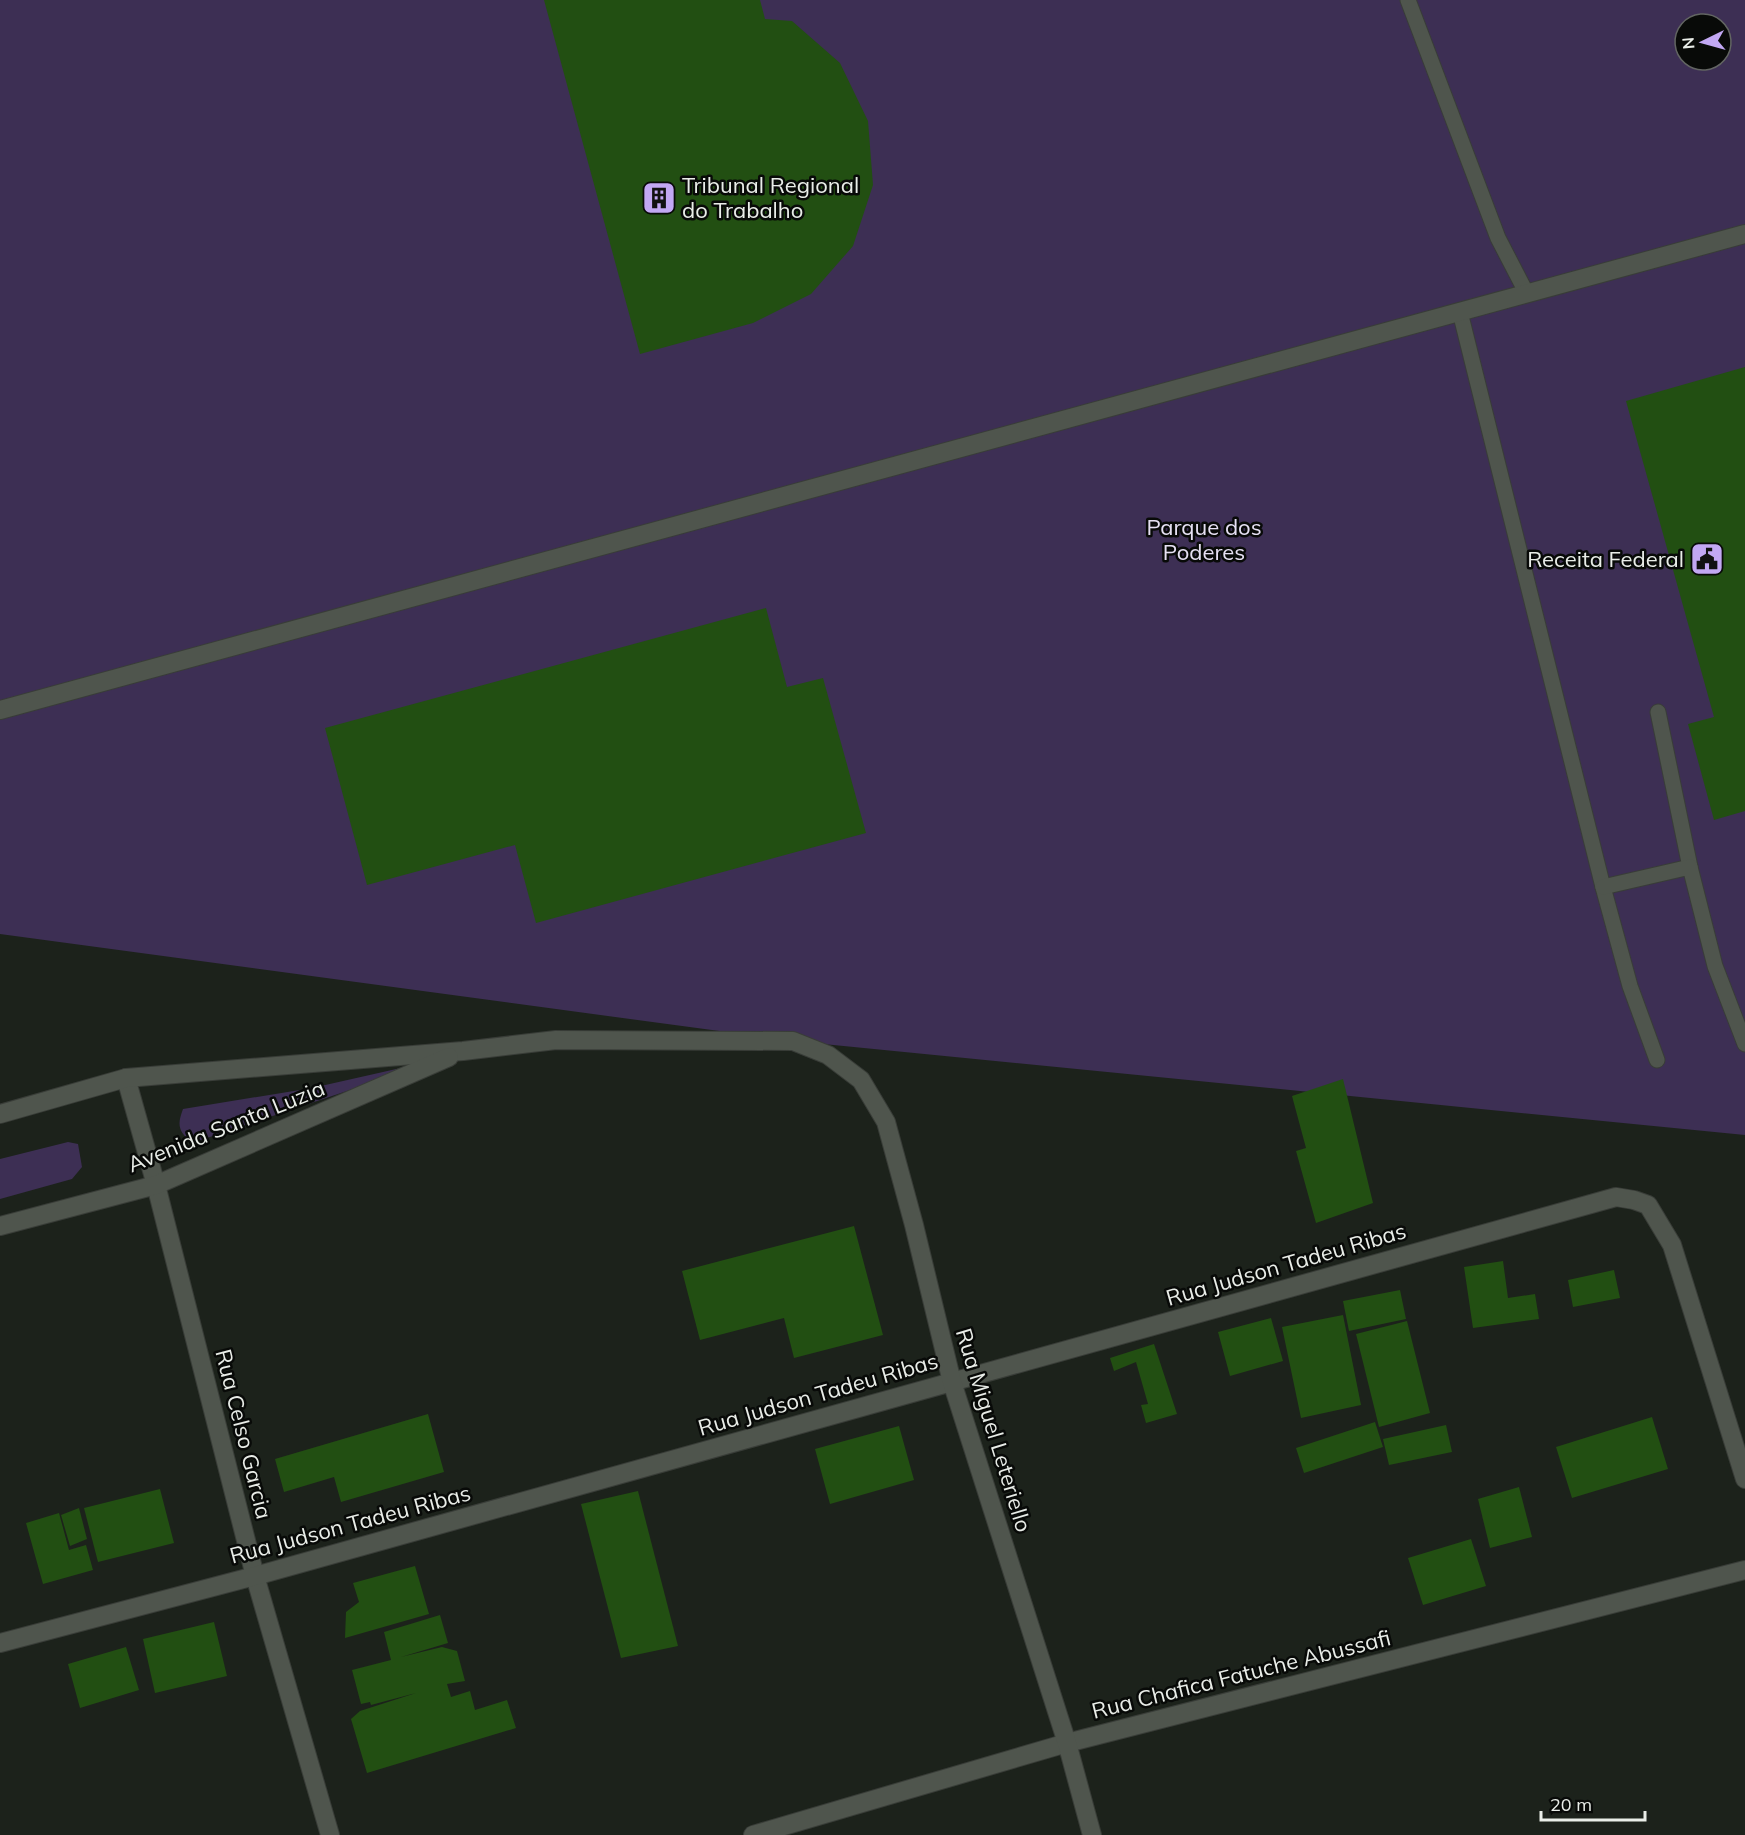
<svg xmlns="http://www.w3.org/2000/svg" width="1745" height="1835" font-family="Mulish,sans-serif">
<rect width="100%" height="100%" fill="#1c221b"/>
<g fill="#3d2f54" fill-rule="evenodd">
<path d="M0,0H1745V1135L793,1041L0,934ZM1685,24H1721V60H1685Z"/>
<path d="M445,1058L192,1143C178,1131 177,1125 183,1109L312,1088Z"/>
<path d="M68,1142L78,1144L82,1167L72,1179L0,1199V1159Z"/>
</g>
<g fill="#224f12">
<path d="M544,0H760L765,19L792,21L840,63L868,121L873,185L853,246L811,294L753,323L640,354Z"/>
<path d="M1745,367V811L1714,820L1688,724L1714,717L1626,401Z"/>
<path d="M766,608L787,687L823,678L866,833L536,923L515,845L367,885L325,728Z"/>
<path d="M1343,1079L1373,1203L1316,1223L1296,1151L1306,1148L1292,1096Z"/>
<path d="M854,1226L883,1335L794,1358L784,1318L700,1340L682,1271Z"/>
<path d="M1503,1261L1508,1298L1535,1294L1539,1319L1473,1328L1464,1267Z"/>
<path d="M1614,1270L1620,1298L1573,1307L1568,1280Z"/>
<path d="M1400,1290L1406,1319L1349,1331L1343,1301Z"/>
<path d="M1343,1315L1361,1405L1301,1418L1282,1327Z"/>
<path d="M1271,1318L1283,1361L1230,1376L1218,1332Z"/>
<path d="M1407,1321L1430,1413L1379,1427L1356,1334Z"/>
<path d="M1154,1344L1177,1414L1146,1423L1141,1405L1148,1404L1136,1362L1114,1371L1110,1358Z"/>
<path d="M428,1414L444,1472L341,1502L334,1477L284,1492L275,1459Z"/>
<path d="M1652,1417L1668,1469L1572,1498L1556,1447Z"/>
<path d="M1375,1422L1383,1447L1304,1473L1296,1448Z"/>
<path d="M1446,1425L1452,1452L1389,1465L1383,1439Z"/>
<path d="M899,1426L914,1480L830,1504L815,1449Z"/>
<path d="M1519,1487L1532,1537L1490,1548L1478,1499Z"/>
<path d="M160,1489L174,1543L98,1562L84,1508Z"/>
<path d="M638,1491L678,1646L621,1658L581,1504Z"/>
<path d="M79,1508L87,1539L70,1546L61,1515Z"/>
<path d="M59,1513L69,1550L86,1545L93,1570L43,1584L26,1523Z"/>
<path d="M1471,1539L1486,1586L1423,1605L1408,1558Z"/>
<path d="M415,1566L429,1614L345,1638L346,1612L359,1602L353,1583Z"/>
<path d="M440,1615L448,1643L401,1657L442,1647L457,1651L465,1681L447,1684L451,1697L470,1691L475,1710L507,1700L516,1728L367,1773L351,1719L360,1711L416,1693L371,1705L370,1702L361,1704L352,1670L391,1660L384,1632Z"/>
<path d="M214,1622L227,1676L155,1693L143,1639Z"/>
<path d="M126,1647L139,1690L80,1708L68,1664Z"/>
</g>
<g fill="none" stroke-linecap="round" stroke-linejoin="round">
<g stroke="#393d38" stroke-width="17">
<g id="lane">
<path d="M1408,0L1498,238L1527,294"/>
<path d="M1460,312L1603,887L1630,986L1657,1060"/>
<path d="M1658,712L1690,867"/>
<path d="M1603,887L1690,867L1715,966L1745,1044"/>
</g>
</g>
<g stroke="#393d38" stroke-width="20">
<g id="street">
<path d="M0,710L1745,234"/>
<path d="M126,1078L156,1185L255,1576L330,1835"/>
<path d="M0,1643L255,1576L1616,1197L1634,1200L1648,1205L1672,1245L1745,1479"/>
<path d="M753,1835L1067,1743L1745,1570"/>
</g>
</g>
<g stroke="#393d38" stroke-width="20">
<g id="secondary">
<path d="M0,1114L126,1078L463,1051L556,1040L793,1041L828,1055L861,1080L886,1122L914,1225L952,1382L1067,1743L1092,1835"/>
<path d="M0,1226L156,1185L449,1057"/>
</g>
</g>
<use href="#lane" stroke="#4f554d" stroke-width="15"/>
<use href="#street" stroke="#4f554d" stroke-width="18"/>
<use href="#secondary" stroke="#4f554d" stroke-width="18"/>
</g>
<defs>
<g id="building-square" transform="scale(1.725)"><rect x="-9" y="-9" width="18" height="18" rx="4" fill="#c2a8f3" stroke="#080a08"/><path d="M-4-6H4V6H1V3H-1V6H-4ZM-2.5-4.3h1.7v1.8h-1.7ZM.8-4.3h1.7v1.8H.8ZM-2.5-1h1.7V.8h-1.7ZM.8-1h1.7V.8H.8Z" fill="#111"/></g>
<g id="civic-square" transform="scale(1.725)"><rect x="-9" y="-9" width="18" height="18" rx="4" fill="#c2a8f3" stroke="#080a08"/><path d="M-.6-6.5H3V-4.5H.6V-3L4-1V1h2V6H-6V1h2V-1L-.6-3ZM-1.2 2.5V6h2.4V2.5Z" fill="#111"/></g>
</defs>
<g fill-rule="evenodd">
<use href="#building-square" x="659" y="198"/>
<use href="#civic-square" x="1707" y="559"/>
</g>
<g text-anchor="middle" stroke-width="5" stroke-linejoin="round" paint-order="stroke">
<g font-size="22" fill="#e9ede8" stroke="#080a08" text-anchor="start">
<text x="682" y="193">Tribunal Regional<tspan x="682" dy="25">do Trabalho</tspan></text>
<text x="1684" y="567" text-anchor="end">Receita Federal</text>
</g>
<g font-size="22" fill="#e6e0f3" stroke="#080a08">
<text x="1204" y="535">Parque dos<tspan x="1204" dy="25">Poderes</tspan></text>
</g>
<g font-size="22" fill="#e9ede8" stroke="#080a08">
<text transform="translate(226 1126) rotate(-22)" y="8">Avenida Santa Luzia</text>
<text transform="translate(1286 1264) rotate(-16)" y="8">Rua Judson Tadeu Ribas</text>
<text transform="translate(818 1394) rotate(-16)" y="8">Rua Judson Tadeu Ribas</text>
<text transform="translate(994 1430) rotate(73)" y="8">Rua Miguel Leteriello</text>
<text transform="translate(244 1434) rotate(76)" y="8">Rua Celso Garcia</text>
<text transform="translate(350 1524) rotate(-15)" y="8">Rua Judson Tadeu Ribas</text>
<text transform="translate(1241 1674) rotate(-14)" y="8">Rua Chafica Fatuche Abussafi</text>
</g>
</g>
<g transform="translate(1703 42) rotate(265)"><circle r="28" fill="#080a08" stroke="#626562" stroke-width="1.5"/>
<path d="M0-4.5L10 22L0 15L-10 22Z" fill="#c2a8f3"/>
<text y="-9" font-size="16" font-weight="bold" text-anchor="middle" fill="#e9ede8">N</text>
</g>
<path d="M1541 1811v9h104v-9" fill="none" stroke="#e9ede8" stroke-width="3"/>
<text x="1550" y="1811" font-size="18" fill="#e9ede8" stroke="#080a08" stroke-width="4.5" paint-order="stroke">20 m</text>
</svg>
